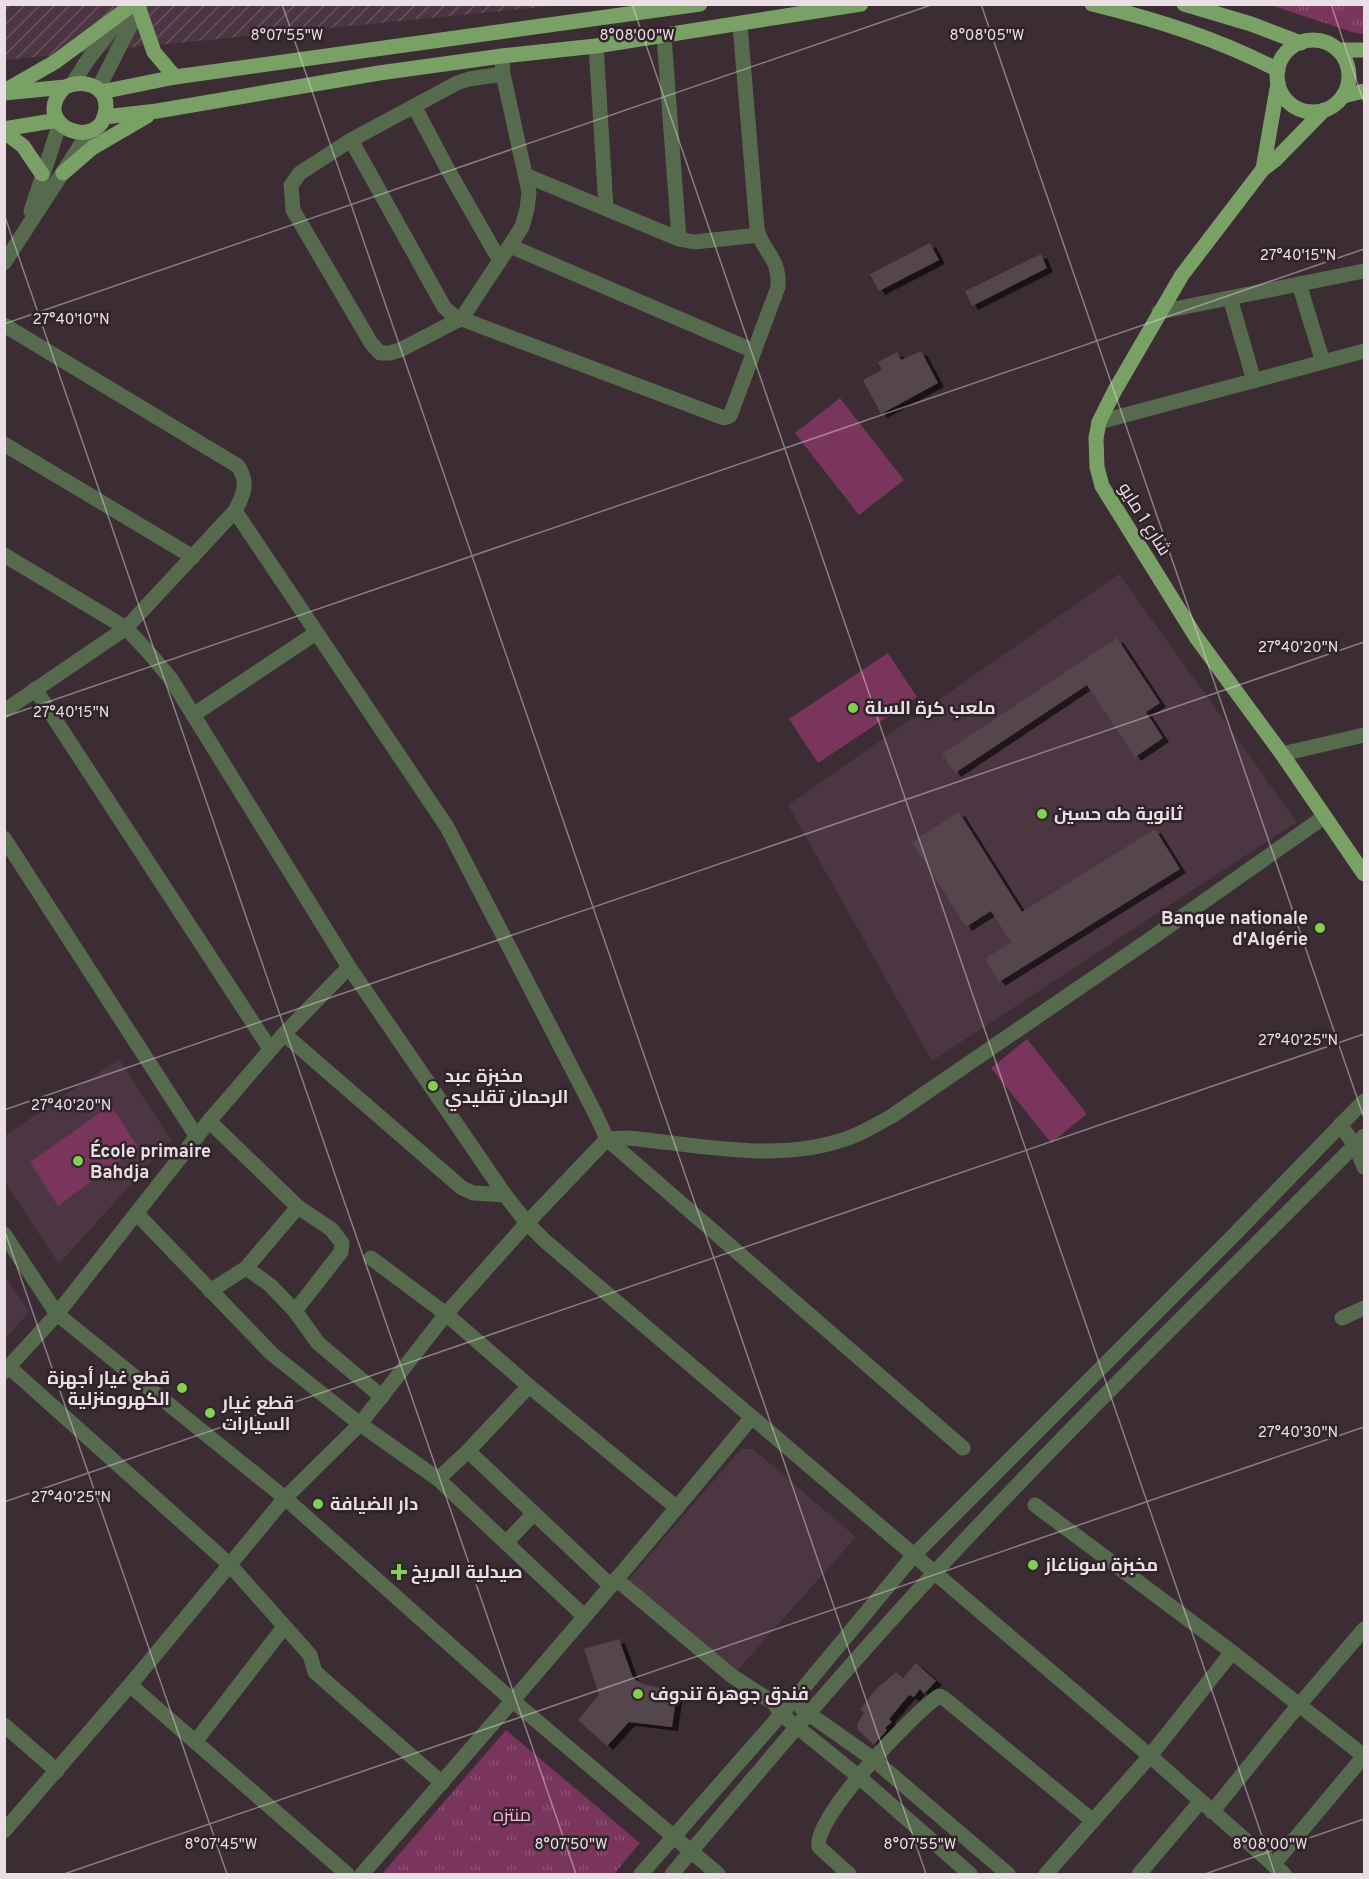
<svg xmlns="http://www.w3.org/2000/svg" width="1369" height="1879" font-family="Overpass,Cairo,sans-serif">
<defs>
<pattern id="industrial-furrows" width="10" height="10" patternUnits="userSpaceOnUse" patternTransform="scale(1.5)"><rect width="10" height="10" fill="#4c3641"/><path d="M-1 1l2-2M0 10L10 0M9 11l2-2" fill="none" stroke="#66535c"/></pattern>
<pattern id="park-tufts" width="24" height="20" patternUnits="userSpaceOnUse" patternTransform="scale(1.5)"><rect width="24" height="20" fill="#79355b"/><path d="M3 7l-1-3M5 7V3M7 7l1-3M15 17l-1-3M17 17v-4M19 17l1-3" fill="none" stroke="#8c5272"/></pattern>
<filter id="shadow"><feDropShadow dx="6" dy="4" stdDeviation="0" flood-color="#0009"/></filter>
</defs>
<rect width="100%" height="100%" fill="#3c2c34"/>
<g fill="#4c3641">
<path d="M1119,574L1297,822L932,1061L788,805Z"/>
<path d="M119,1059L171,1140L59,1264L5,1182L4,1136Z"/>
<path d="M5,1276L29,1312L5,1339H4Z"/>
<path d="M741,1449H753L856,1537L736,1672L628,1580Z"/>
</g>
<path fill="url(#industrial-furrows)" d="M5,5H562L5,60Z"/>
<g fill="url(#park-tufts)">
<path d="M1273,5H1364V34L1355,33L1273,6Z"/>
<path d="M506,1730L640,1843L614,1874H382Z"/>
</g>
<g fill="#79355b">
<path d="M840,398L904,480L859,515L795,433Z"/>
<path d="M888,653L917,697L818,763L789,719Z"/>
<path d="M1027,1039L1087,1114L1051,1143L991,1068Z"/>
<path d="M111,1105L138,1147L58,1206L30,1162Z"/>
</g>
<g fill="#55454d" filter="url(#shadow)">
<path d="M930,243L939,260L879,291L870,274Z"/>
<path d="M1041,254L1047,268L972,306L965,291Z"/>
<path d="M921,351L938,383L881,414L863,380L882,370L878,362L897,352L901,360Z"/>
<path d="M1117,638L1160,703L1146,712L1163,738L1135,757L1087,685L955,773L942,754Z"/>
<path d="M959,812L1022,912L1155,829L1180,869L999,982L985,959L1011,942L991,911L966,927L912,842Z"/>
<path d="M619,1639L633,1678L642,1684L677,1692L672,1727L629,1722L607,1746L578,1720L599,1695L584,1649Z"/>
<path d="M916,1663L936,1681L924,1694L920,1689L914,1697L909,1695L889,1719L892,1722L885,1728L887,1730L874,1745L858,1730L857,1725L864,1712L860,1710L875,1690L896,1672L903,1678Z"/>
</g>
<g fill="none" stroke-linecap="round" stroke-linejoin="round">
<g stroke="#566a4d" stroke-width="15">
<path d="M664,36L679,239"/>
<path d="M596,46L606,208"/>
<path d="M502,56L503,74L529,192L527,209L522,227L462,318L400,350L390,353H380L371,343L293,210L291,185L300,173L351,140L457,83L469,79L503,74"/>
<path d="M73,83L87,61L122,16"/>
<path d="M98,89L141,4"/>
<path d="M414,106L448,170L500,261"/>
<path d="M351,140L444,307L454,316L724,418L730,416L778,287C780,257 763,253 757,229L740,25"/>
<path d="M525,175L679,239L694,242L759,235"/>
<path d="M31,211L60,123"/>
<path d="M510,246L754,351"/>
<path d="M4,263L89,132"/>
<path d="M1299,284L1323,362"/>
<path d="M1230,298L1254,381"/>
<path d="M1159,312L1364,271"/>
<path d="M4,325L238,466C249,483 244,494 235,511"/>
<path d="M1099,422L1364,351"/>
<path d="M4,444L193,557"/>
<path d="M4,555L126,628L151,655L171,679L349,967L505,1195L527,1223L545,1241L1150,1756L1284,1874"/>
<path d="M35,689L270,1049"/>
<path d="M4,711L126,628L235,511L447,827L596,1115L607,1139L628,1138C701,1145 780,1164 851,1137C865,1132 879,1123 892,1116L1149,940L1324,817"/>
<path d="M193,715L316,633"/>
<path d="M1282,754L1364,735"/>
<path d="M4,838L197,1137"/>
<path d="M284,1034L462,1188L473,1193L505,1195"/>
<path d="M209,1121L298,1207L331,1229L342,1243L341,1252L295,1311"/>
<path d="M1340,1125L1355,1145L1364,1167"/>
<path d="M137,1214L272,1354L360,1424L438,1479L584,1616"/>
<path d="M4,1234L57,1314L285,1498L513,1701L718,1874"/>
<path d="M371,1258L446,1314L529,1386L677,1508"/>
<path d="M246,1268L270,1285L295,1311L318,1343L382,1397"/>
<path d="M210,1291L246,1268L298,1207"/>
<path d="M1342,1318L1364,1308"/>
<path d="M9,1367L229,1564L310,1655L315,1672L442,1783"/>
<path d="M4,1372L57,1314L209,1121L284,1034L349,967"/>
<path d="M468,1451L611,1586"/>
<path d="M438,1479L468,1451L529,1386"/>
<path d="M1035,1505L1232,1652L1364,1756"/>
<path d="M506,1543L534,1513"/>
<path d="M616,1579L732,1676L774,1703L781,1714L858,1776L970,1874"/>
<path d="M130,1685L347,1874"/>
<path d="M802,1709L873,1759L1008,1874"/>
<path d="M4,1725L57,1771"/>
<path d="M195,1742L284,1627"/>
<path d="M1212,1812L1288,1718L1364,1629"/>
<path d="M4,1831L130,1685L285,1498L360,1424L446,1314L527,1223L607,1139L963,1448"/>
<path d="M1273,1865L1364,1756"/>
<path d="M362,1874C494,1723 625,1572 752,1417"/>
<path d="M641,1874L791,1703L914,1555L1231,1238L1364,1101"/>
<path d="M672,1874C758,1772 845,1669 936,1571C1074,1422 1221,1280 1364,1136"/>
<path d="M849,1874L819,1847C812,1819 914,1712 939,1696L945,1699L1093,1821"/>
<path d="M1046,1874L1150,1756L1232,1652"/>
<path d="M1139,1874L1200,1802"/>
</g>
<g stroke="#79a165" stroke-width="15">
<path d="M1092,4C1158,20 1218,39 1278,70"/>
<path d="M1184,4L1251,24L1301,43"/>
<path d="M139,9L154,52L175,77"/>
<circle cx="1313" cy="76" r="36"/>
<path d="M1338,50H1364"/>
<path d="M6,90L55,62L128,8"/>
<path d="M101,92L175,77L700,4"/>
<path d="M4,93L65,87C83,79 107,85 106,108C103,155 26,126 65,87"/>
<path d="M1343,96L1364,91"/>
<path d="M1324,110L1275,160L1263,169L1182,275L1115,390L1099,422L1096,438L1097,467L1102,486L1196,637L1282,754L1364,874"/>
<path d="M104,117L157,111L379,73L502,56L596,46L861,4"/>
<path d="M4,129L58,120"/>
<path d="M4,132L23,146L42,174"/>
<path d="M1263,169L1278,83"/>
<path d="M63,173L92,148L147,116"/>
</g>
</g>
<path fill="none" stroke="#eadfe4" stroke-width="1.5" stroke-opacity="0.45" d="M282,4L926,1874M632,4L1275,1874M981,4L1364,1118M1331,4L1364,103M4,214L576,1874M4,324L934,4M4,717L1364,249M4,1110L1364,642M4,1229L227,1874M4,1502L1364,1034M64,1874L1364,1427M1205,1874L1364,1819"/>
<g fill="#80d051" stroke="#31232a" stroke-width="2">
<circle cx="853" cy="708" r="6"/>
<circle cx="1042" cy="814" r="6"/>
<circle cx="1320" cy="928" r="6"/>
<circle cx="433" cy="1086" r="6"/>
<circle cx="78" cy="1161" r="6"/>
<circle cx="182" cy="1388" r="6"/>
<circle cx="210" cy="1413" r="6"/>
<circle cx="318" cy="1504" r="6"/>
<circle cx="1033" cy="1565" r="6"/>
<path d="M396 1563h6v6h6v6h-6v6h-6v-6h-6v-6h6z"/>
<circle cx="638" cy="1694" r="6"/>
</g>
<g text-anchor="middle" stroke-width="5" stroke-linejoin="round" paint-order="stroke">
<g font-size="18" fill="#eadfe4" stroke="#31232a">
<text transform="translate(1145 519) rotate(58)" y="6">شارع 1 مايو</text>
</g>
<g font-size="18" font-weight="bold" fill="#eadfe4" stroke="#31232a" text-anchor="start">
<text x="865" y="714">ملعب كرة السلة</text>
<text x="1054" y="820">ثانوية طه حسين</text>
<text x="1308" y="924" text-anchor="end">Banque nationale<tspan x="1308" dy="21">d'Algérie</tspan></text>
<text x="445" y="1082">مخبزة عبد<tspan x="445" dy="21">الرحمان تقليدي</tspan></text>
<text x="90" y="1157">École primaire<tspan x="90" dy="21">Bahdja</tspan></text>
<text x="170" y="1384" text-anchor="end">قطع غيار أجهزة<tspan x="170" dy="21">الكهرومنزلية</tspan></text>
<text x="222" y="1409">قطع غيار<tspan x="222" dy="21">السيارات</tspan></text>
<text x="330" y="1510">دار الضيافة</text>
<text x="1045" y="1571">مخبزة سوناغاز</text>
<text x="411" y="1578">صيدلية المريخ</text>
<text x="650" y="1700">فندق جوهرة تندوف</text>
</g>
<g font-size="18" fill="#f8b7d7" stroke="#31232a">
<text x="512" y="1821">منتزه</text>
</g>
</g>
<g font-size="15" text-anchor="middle" fill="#eadfe4" stroke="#31232a" stroke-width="5" stroke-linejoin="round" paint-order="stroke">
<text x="287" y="40">8°07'55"W</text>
<text x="637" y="40">8°08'00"W</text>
<text x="987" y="40">8°08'05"W</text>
<text x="1298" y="260">27°40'15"N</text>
<text x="71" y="324">27°40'10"N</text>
<text x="1298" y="652">27°40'20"N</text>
<text x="71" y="717">27°40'15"N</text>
<text x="1298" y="1045">27°40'25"N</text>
<text x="71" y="1110">27°40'20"N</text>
<text x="1298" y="1437">27°40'30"N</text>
<text x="71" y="1502">27°40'25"N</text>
<text x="221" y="1849">8°07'45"W</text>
<text x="571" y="1849">8°07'50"W</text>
<text x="920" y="1849">8°07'55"W</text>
<text x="1270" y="1849">8°08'00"W</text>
</g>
<rect width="1369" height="1879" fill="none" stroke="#eadfe4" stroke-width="12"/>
</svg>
